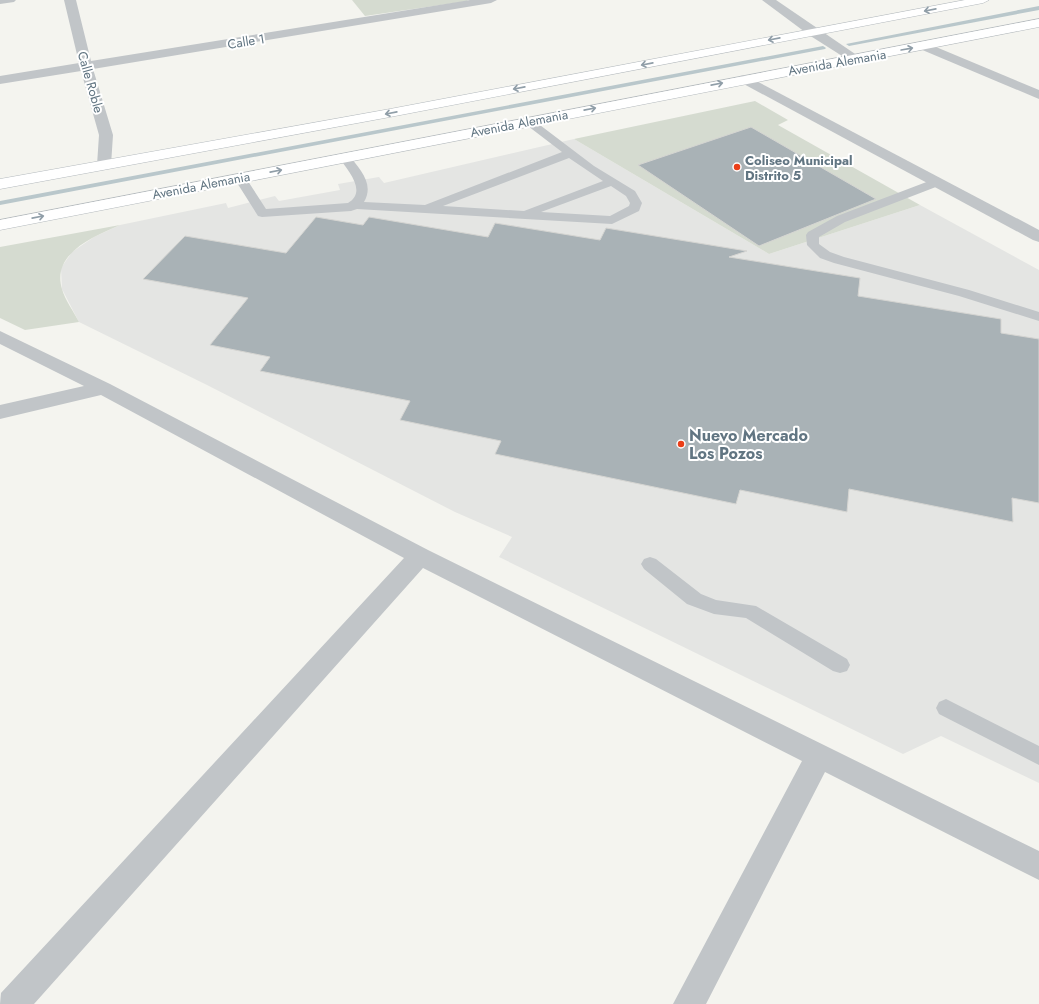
<svg xmlns="http://www.w3.org/2000/svg" width="1039" height="1004" font-family="Jost,sans-serif">
<rect width="100%" height="100%" fill="#f4f4ef"/>
<path fill="#e4e5e3" d="M574,139L769,254L920,205L1039,270V783L941,736L903,754L499,557L512,537L455,512L207,385L79,322L62,289L61,268L72,252L94,237L120,225L226,203L228,208L275,196L279,201L340,190L338,184L379,177L384,183Z"/>
<g fill="#d5dbd0">
<path d="M352,0H467L468,1L365,16Z"/>
<path d="M755,101L788,120L778,125L920,205L769,254L574,139Z"/>
<path d="M120,225C95,236 51,253 62,289C65,300 74,312 79,322L25,330L0,318V247Z"/>
</g>
<g fill="none" stroke-linecap="round" stroke-linejoin="round">
<g fill="#b9c7cb" fill-rule="evenodd">
<path d="M1039,6V10L849,46L846,44Z"/>
<path d="M823,46L826,48L825,49L0,205V201Z"/>
</g>
</g>
<g fill="#a9b2b6" stroke="#d5d5d2">
<path d="M751,127L876,199L759,246L638,165Z"/>
<path d="M316,217L363,225L369,217L488,237L495,223L600,240L606,228L747,251L729,257L860,278L858,296L1001,319V333L1039,339V503L1012,498L1013,522L849,489L847,512L740,490L736,504L495,454L501,441L400,420L410,401L260,371L270,357L210,345L248,298L143,279L185,236L286,253Z"/>
</g>
<g fill="none" stroke-linecap="round" stroke-linejoin="round">
<g stroke="#b3b9bd" stroke-width="1">
<g id="secondary">
<path d="M965,0H989L983,3L390,117L0,189V179L390,109Z"/>
<path d="M1039,19V27L0,230V220Z"/>
</g>
</g>
<g fill="#c1c5c8" fill-rule="evenodd">
<path d="M528,118L532,119L594,166L635,191L642,203L639,211L612,224L357,209L351,211L262,217L258,216L234,178L240,174L244,175L266,209L348,203C368,191 347,170 339,157L345,154L349,155C359,169 375,183 364,202L425,205L562,152L524,123L523,121L524,119ZM569,158L603,181L524,211L443,206ZM611,186L626,196L630,203L629,206L610,216L541,212Z"/>
<path d="M937,178L941,179L943,182L941,185L845,222L819,237V244L830,252L844,257L969,290L1039,312V321L959,296L834,263L820,258L807,245L806,235L808,232L837,216Z"/>
<path d="M650,557L656,559L701,594L716,600L756,606L847,659L850,665L847,671L840,673L833,671L746,618L714,614L687,604L644,569L641,564L644,559Z"/>
<path d="M946,699L1039,746V765L939,714L936,708L939,702Z"/>
</g>
<g fill="#c1c5c8" fill-rule="evenodd">
<path d="M0,0H16L14,2L0,4Z"/>
<path d="M64,0H76L91,61L470,0H497L491,3L93,69L113,135L111,165L109,168H99L97,165L99,135L81,71L0,84V76L79,63Z"/>
<path d="M762,0H776L861,58L860,61H850L809,35Z"/>
<path d="M924,42L1039,90V99L920,49L918,46Z"/>
<path d="M745,75L1039,230V242L1033,240L740,82L738,79L740,76Z"/>
<path d="M0,331L110,384L428,550L1039,851V880L825,772L706,1004H673L802,761L423,568L34,1004H0L1,993L404,558L101,395L0,419V405L84,386L0,344Z"/>
</g>
<use href="#secondary" fill="#fff" fill-rule="evenodd"/>
</g>
<defs><path id="oneway-shaft" d="M-6 0H5M1.5-3L5.5 0L1.5 3" fill="none" stroke-width="1.6" stroke-linecap="round" stroke-linejoin="round"/></defs>
<g stroke="#909ea8">
<use href="#oneway-shaft" transform="translate(930 10) rotate(169)"/>
<use href="#oneway-shaft" transform="translate(774 39) rotate(169)"/>
<use href="#oneway-shaft" transform="translate(907 49) rotate(-10)"/>
<use href="#oneway-shaft" transform="translate(647 64) rotate(169)"/>
<use href="#oneway-shaft" transform="translate(717 84) rotate(-11)"/>
<use href="#oneway-shaft" transform="translate(519 88) rotate(169)"/>
<use href="#oneway-shaft" transform="translate(590 109) rotate(-11)"/>
<use href="#oneway-shaft" transform="translate(391 113) rotate(169)"/>
<use href="#oneway-shaft" transform="translate(276 171) rotate(-11)"/>
<use href="#oneway-shaft" transform="translate(38 217) rotate(-11)"/>
</g>
<g fill="#eb3e18" stroke="#fff" stroke-width="1.5">
<circle cx="737" cy="167" r="4"/>
<circle cx="681" cy="444" r="4"/>
</g>
<g text-anchor="middle" stroke-width="4" stroke-linejoin="round" paint-order="stroke">
<g font-size="13" fill="#617582" stroke="#fff">
<text transform="translate(246 41) rotate(-9)" y="5">Calle 1</text>
<text transform="translate(837 62) rotate(-10)" y="5">Avenida Alemania</text>
<text transform="translate(91 82) rotate(74)" y="5">Calle Roble</text>
<text transform="translate(519 123) rotate(-11)" y="5">Avenida Alemania</text>
<text transform="translate(201 185) rotate(-11)" y="5">Avenida Alemania</text>
</g>
<g font-size="13" font-weight="bold" fill="#617582" stroke="#fff" text-anchor="start">
<text x="745" y="165">Coliseo Municipal<tspan x="745" dy="15">Distrito 5</tspan></text>
</g>
<g font-size="16" font-weight="bold" fill="#617582" stroke="#fff" text-anchor="start">
<text x="689" y="441">Nuevo Mercado<tspan x="689" dy="18">Los Pozos</tspan></text>
</g>
</g>
</svg>
